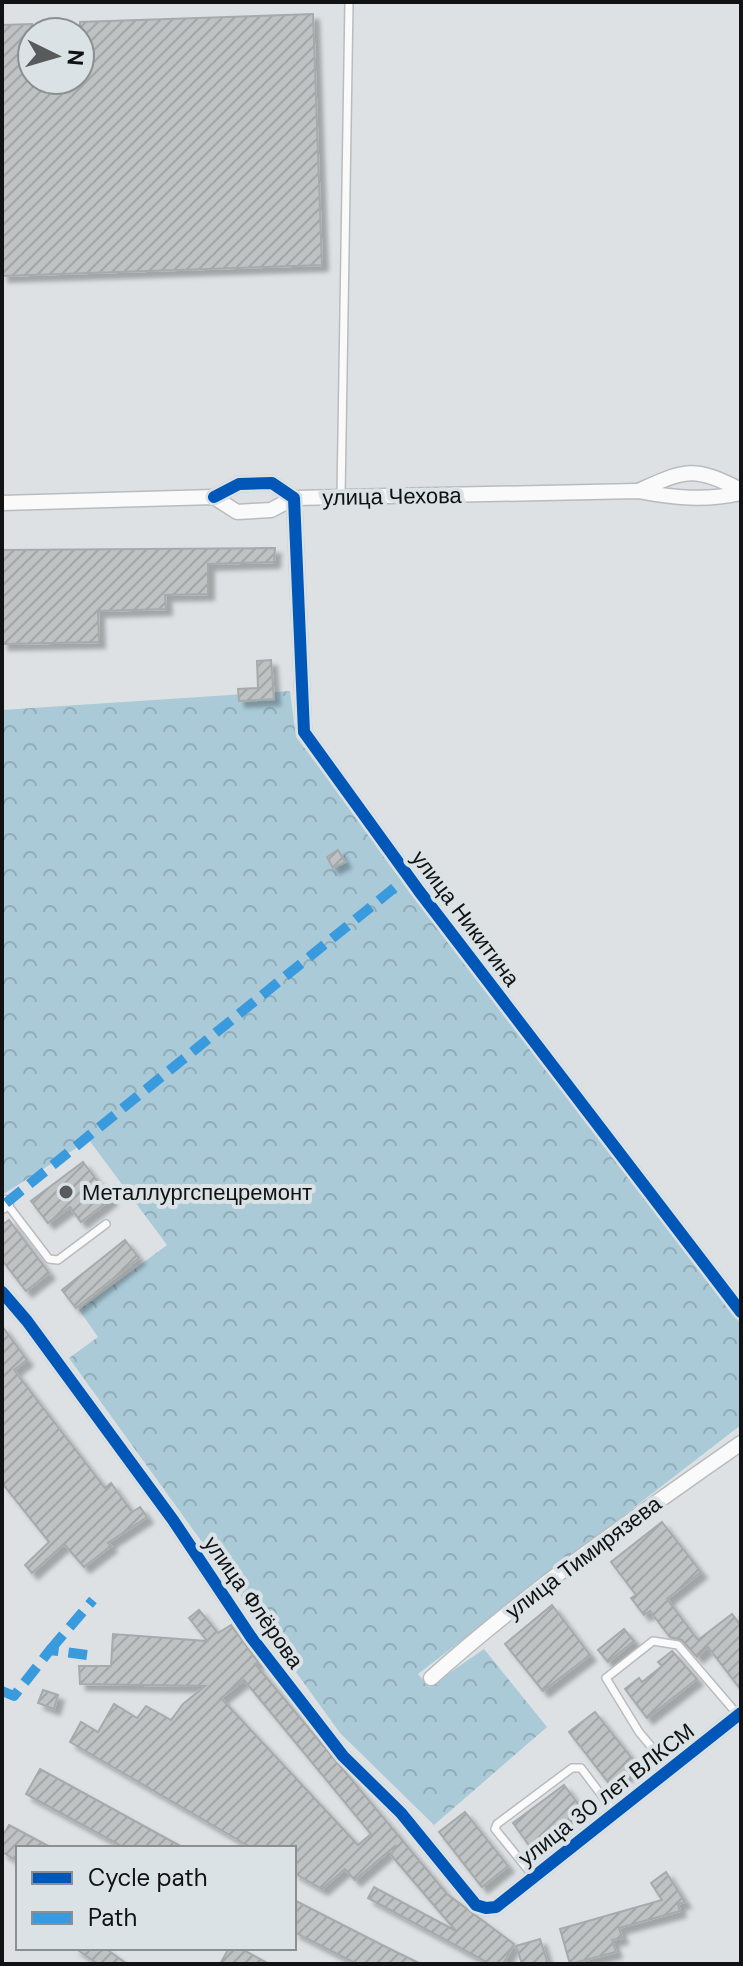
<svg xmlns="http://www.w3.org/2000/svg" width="743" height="1966" font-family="'DM Sans',sans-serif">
<defs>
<pattern id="forest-crowns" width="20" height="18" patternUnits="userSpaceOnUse" patternTransform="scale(2)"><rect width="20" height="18" fill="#aacad8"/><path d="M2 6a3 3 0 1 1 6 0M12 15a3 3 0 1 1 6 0" fill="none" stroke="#91acb8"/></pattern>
<pattern id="building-hatch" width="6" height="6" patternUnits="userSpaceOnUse" patternTransform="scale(2)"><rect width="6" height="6" fill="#bec2c3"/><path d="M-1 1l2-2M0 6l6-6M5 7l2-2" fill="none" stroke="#a2a6a7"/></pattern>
<filter id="shadow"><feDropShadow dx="6" dy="6" stdDeviation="2" flood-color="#0004"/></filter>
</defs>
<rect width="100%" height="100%" fill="#dde1e3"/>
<path fill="url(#forest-crowns)" d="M290,691L296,737L741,1324V1425L418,1674L429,1687L484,1649L547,1727L434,1825L340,1733L69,1358L98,1337L79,1310L167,1245L89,1140L2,1195V710Z"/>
<g fill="url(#building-hatch)" stroke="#a7aaab" stroke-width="2" fill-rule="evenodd" filter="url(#shadow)">
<path d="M313,14L322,265L2,276V25L32,24V80H80V22Z"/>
<path d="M275,548L274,562L208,564V594L165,595L166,609L98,611L99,642L2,644V550Z"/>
<path d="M271,660L274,699L239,701L238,689L258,688L257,661Z"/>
<path d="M338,850L345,862L333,868L327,857Z"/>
<path d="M83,1162L111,1199L81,1222L70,1207L48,1223L31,1201Z"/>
<path d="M9,1220L49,1273L26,1291L2,1260V1225Z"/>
<path d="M125,1240L139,1258L76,1308L62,1290Z"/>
<path d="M2,1326L27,1360L14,1370L105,1488L111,1483L132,1512L140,1507L147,1517L108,1543L111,1546L84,1567L64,1544L32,1573L25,1565L49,1542L2,1483Z"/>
<path d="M662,1522L701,1572L667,1599L698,1640L732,1614L741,1626V1690L708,1647L697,1657L682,1640L670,1637L650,1611L644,1615L631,1598L636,1595L611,1562Z"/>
<path d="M552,1605L590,1655L543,1691L505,1644Z"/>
<path d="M199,1610L218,1633L231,1625L258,1662L255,1664L447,1894L514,1944L503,1964H490L368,1898L374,1887L456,1931L391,1855L396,1845L355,1880L345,1869L322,1889L294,1873V1848H252L70,1742L81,1722L98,1732L114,1704L137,1718L146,1706L171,1720L183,1704L205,1686L80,1684L79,1666H111L113,1634L207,1641L189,1618ZM244,1680L371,1834L358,1845L221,1698Z"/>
<path d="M624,1629L634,1641L608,1662L598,1650Z"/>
<path d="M672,1651L697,1679L647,1718L625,1689L639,1678L642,1682L662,1666L658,1662Z"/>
<path d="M43,1690L58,1695L54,1709L38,1703Z"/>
<path d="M595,1712L638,1766L611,1786L569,1732Z"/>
<path d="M40,1769L184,1848H125L26,1794Z"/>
<path d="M564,1785L582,1809L531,1848L513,1823Z"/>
<path d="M465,1812L508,1866L482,1887L439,1832Z"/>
<path d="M9,1825L52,1848H18V1861L2,1852V1837Z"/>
<path d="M666,1872L685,1902L678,1904L680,1911L619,1928L622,1938L612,1940L616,1952L570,1964L560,1929L662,1900L651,1883Z"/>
<path d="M294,1900L388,1948L421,1964H357L294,1932Z"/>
<path d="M540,1939L548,1964H522L516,1946Z"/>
<path d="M75,1948H105L127,1964H98Z"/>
<path d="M229,1948H240L269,1964H220Z"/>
</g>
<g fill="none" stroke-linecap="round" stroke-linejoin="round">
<g stroke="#b9bcbe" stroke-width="10">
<g id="service">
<path d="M341,497L349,2"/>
<path d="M7,1204L49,1259L58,1260L106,1224"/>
<path d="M670,1769L639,1732L606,1678L653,1641L678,1645L738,1715"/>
<path d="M534,1877L495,1829L497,1824L572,1768H581L615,1813"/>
</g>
</g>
<g stroke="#b9bcbe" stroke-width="17">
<g id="minor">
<path d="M638,491C686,470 692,465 741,490"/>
<path d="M214,497L239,484L272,483L294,498L304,732L419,891L741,1312"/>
<path d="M2,503L214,497L237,512L271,510L294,498L638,491C674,498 705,501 741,493"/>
<path d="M2,1206L6,1203"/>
<path d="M2,1292L27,1321L173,1520L251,1637L343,1756L401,1813L476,1905L486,1908L496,1907L741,1713"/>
<path d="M431,1678C528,1591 634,1518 741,1443"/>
</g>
</g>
<use href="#service" stroke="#fafafb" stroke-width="7"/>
<use href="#minor" stroke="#fafafb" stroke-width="14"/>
<g stroke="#3a9ade" stroke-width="10" stroke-dasharray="20 10" stroke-linecap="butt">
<path d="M6,1203L409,876"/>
<path d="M50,1650L93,1600"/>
<path d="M2,1691L14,1696L50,1650L87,1655"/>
</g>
<g stroke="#dae2e6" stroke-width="17">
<g id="cycleway">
<path d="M214,497L239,484L272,483L294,498L304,732L419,891L741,1312"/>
<path d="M2,1292L27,1321L173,1520L251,1637L343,1756L401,1813L476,1905L486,1908L496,1907L741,1713"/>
</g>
</g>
<use href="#cycleway" stroke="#0057b8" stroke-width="12"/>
</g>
<circle fill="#585a5c" stroke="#dae2e6" stroke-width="3" cx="66" cy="1192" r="8"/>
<g text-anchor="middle" stroke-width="8" stroke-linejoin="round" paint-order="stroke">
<g font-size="22" fill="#101214" stroke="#dae2e6">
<text transform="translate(392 496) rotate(-1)" y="8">улица Чехова</text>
<text transform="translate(466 918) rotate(53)" y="8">улица Никитина</text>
<text transform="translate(583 1557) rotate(-37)" y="8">улица Тимирязева</text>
<text transform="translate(254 1602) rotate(55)" y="8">улица Флёрова</text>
<text transform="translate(606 1794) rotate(-38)" y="8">улица 30 лет ВЛКСМ</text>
</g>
<g font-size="22" fill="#101214" stroke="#dae2e6" text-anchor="start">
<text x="82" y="1200">Металлургспецремонт</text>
</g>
</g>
<rect width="743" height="1966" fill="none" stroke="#101214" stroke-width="8"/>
<rect x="16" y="1846" width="280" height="104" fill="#dae2e6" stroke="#898f92" stroke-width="2"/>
<rect x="32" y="1872" width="40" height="12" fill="#0057b8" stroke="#898f92" stroke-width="2"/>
<text x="88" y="1886" font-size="24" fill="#101214">Cycle path</text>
<rect x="32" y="1912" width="40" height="12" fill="#3a9ade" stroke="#898f92" stroke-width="2"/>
<text x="88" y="1926" font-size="24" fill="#101214">Path</text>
<g transform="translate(56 56) rotate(95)"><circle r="38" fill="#dae2e6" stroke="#898f92" stroke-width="2"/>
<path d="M0-6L14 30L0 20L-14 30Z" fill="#585a5c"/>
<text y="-12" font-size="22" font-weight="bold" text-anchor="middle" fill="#101214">N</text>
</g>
</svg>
